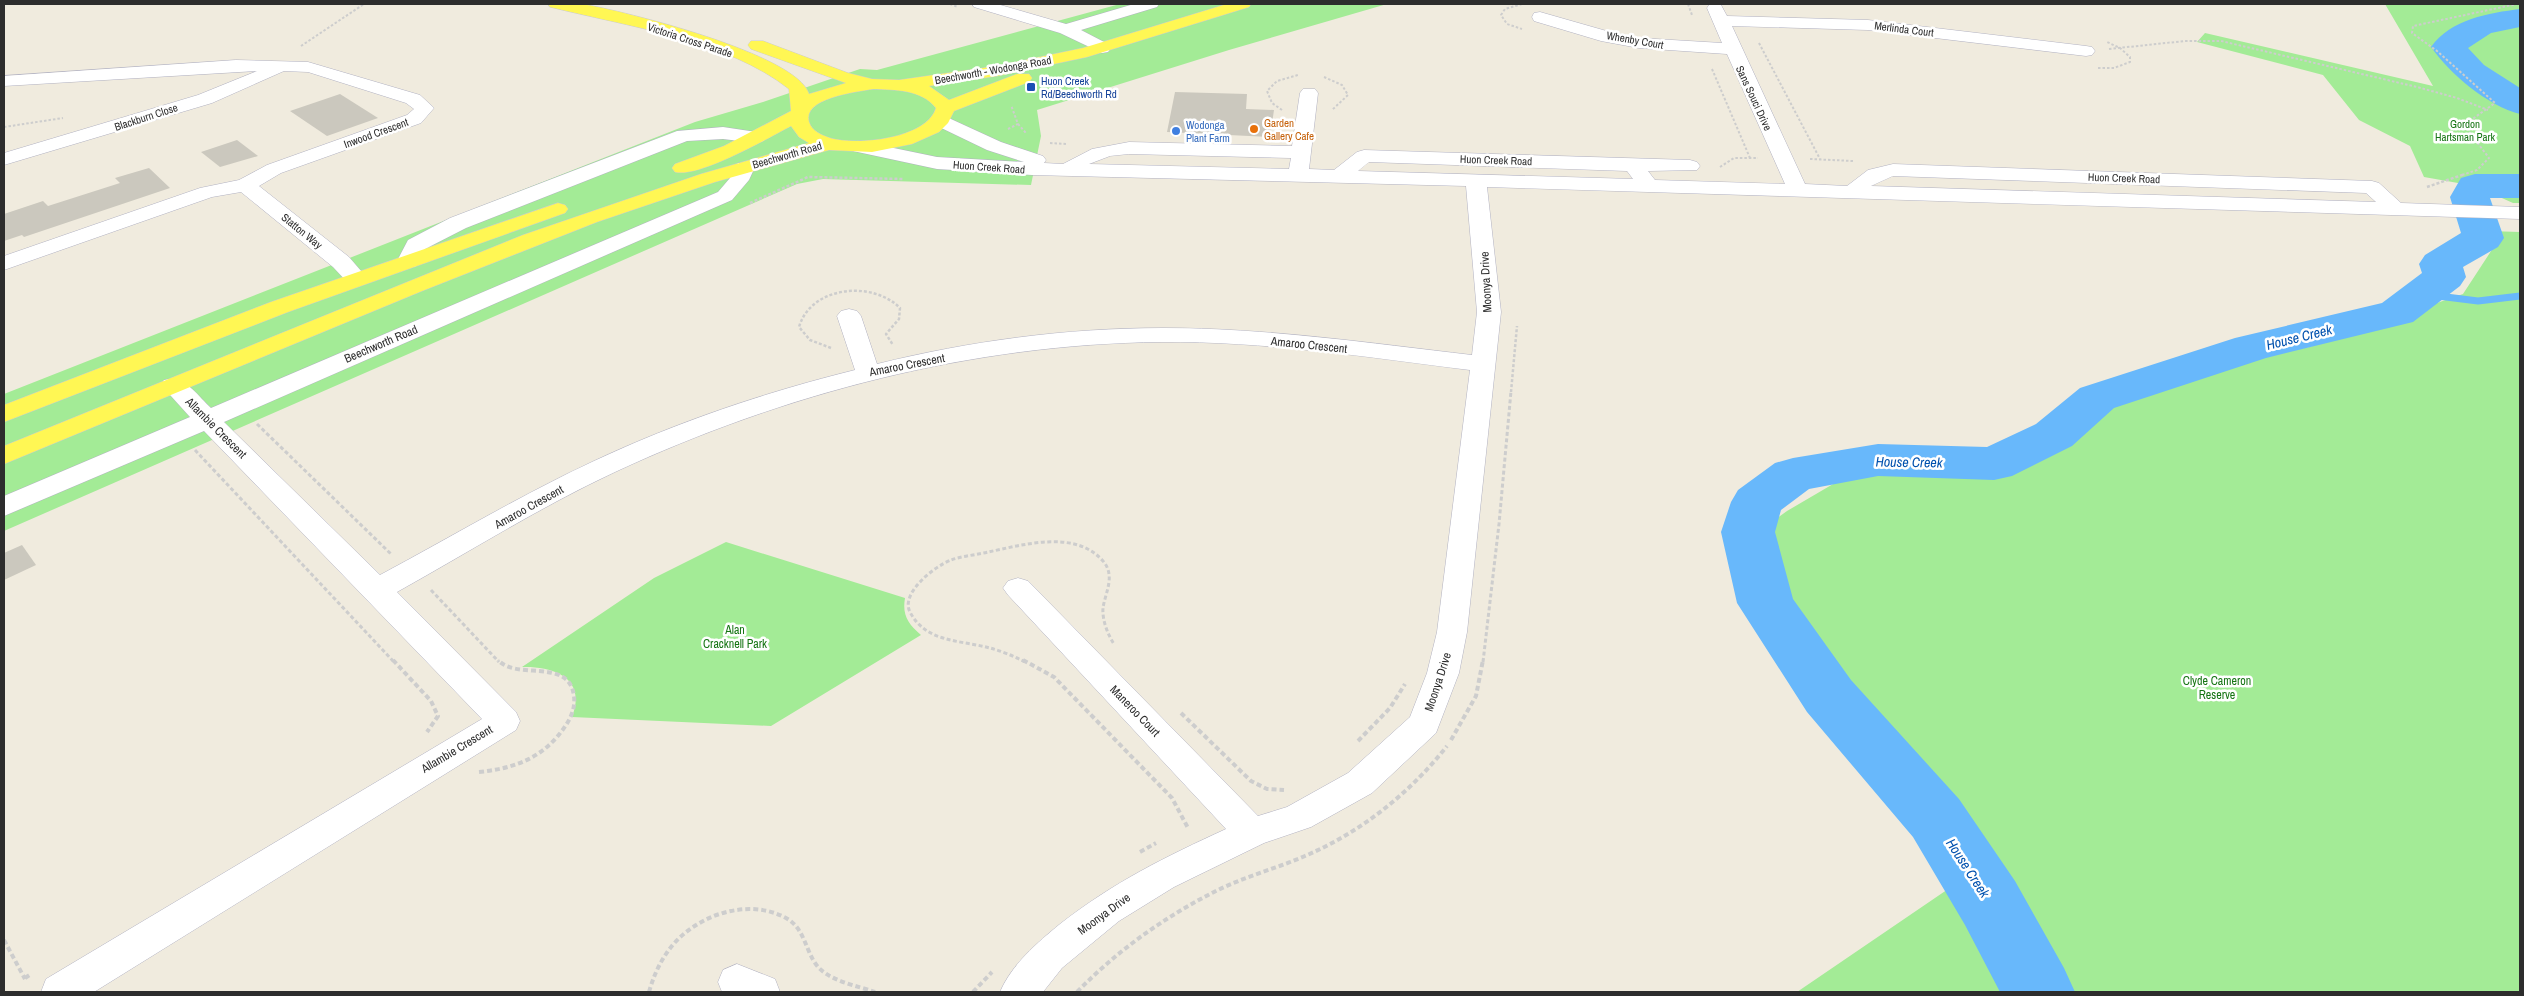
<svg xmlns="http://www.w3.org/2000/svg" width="2524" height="996" font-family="'Archivo Narrow',sans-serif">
<rect width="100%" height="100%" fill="#f0ebde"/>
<g fill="#a3eb96">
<path d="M1120,4H1387L1229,50L1037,110L1041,136L1031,185L823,179L797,184L4,531V394L695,122L763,102L860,69L877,70Z"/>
<path d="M2385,4H2520V203H2513L2475,186L2424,177L2410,146L2359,120L2323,75L2197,42L2205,33L2433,86Z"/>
<path d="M2489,231L2520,232V992H1797L1957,883L1883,739L1810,647L1760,555L1763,528L1787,511L1857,470L1988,454L2124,398L2214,367L2309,347L2463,294L2495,245Z"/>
<path d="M726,542L905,598C902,615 908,624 921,635L771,726L572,717C587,678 554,666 522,667L654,578Z"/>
</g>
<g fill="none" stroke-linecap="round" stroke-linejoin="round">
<path stroke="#68b8fb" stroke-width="7" d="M2422,294L2478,301L2520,296"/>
<g fill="#68b8fb" fill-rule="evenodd">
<path d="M2520,9V27L2491,33L2468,48L2484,65L2520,88V114C2488,106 2450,74 2431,47C2451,19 2489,13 2520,9Z"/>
<path d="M2475,174H2520V198H2490L2504,238L2498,247L2463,267L2466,277L2460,286L2413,322L2266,358L2114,408L2072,446L2012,476L1994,480L1878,476L1809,489L1781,510L1775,532L1793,599L1851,680L1959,799L2015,881L2064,968L2075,992H2000L1965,925L1913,837L1807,712L1737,603L1721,532L1731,502L1738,490L1775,463L1793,458L1878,444L1987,447L2036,424L2080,388L2235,338L2382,303L2422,273L2419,264L2425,255L2461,233L2450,197L2461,178Z"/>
</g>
</g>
<g fill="#cbc8be">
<path d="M1175,92L1247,94L1246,109L1274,110L1270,137L1167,132Z"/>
<path d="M340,94L378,118L327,136L290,111Z"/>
<path d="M237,140L258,156L220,167L201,152Z"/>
<path d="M149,168L170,188L24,237L22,235L4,241V214L43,201L48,206L120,183L115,178Z"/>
<path d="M22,545L36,565L4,580V553Z"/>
</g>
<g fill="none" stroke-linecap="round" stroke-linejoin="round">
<g stroke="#b2b2c2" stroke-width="1">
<g id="minor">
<path d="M972,4H997L1066,24L1134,4H1159L1157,7L1081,30L1108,44L1111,48L1108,52L1102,53L1060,33L974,7Z"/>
<path d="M1718,4L1721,5L1727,16L1868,20L2086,46L2092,47L2095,51L2092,55L2086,56L1868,30L1732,26L1805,184L1847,186L1868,170L1893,164L2372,181L2379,183L2401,203L2520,207V219L1487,187L1501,312L1467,632L1459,673L1436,733L1372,793L1311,827L1264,843L1174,887L1119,921L1062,968L1043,992H1000C1012,964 1037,943 1060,924C1114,882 1165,857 1226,829L1008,595L1003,588L1008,581L1018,578L1028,581L1258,816L1287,807L1348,773L1410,717L1427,673L1437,632L1470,370C1367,357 1264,341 1161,342C973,344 785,393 615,472C540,507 469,552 397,592L516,712L520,721L516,730L94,992H41L46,979L482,719L204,431L4,516V496L190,417L161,385L164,380C185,375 197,395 211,408L718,192L730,178L738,163H752L755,167L749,180L732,200L224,422L380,575C451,537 521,495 594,461C677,422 766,392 855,370L837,316L841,311L849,309L857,311L861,316L877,364C970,341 1067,328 1163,328C1266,328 1369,343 1472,355L1477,312L1466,186L1032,175L937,169L853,151L850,147L853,143L860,141L937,157L1024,162L987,150L933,124L931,120L933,116L940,114L1001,142L1043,156L1046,160L1044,163L1063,164L1092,149L1129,142L1292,146L1300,93L1303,89H1315L1318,93L1309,169L1334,170L1357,152L1364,150L1690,160L1697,162L1700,166L1697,170L1648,171L1655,180L1785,184L1727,54L1639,48L1601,41L1534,21L1532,17L1534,13L1540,12L1610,32L1639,38L1722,43L1707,8L1709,5ZM1129,154L1291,158L1289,169L1089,164L1110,156ZM1369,162L1627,171L1633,179L1358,171ZM1893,176L2366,193L2376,202L1871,186Z"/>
<path d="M236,60L308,62L420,95L434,108L421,123L281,173L259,186L349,257L368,279L365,284L357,286L349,284L333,267L241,192L212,197L4,270V256L200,188L239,180L267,165L407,115L414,109L406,103L308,72L284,71L212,103L4,165V153L198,95L257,71L4,86V76Z"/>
<path d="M723,127L763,133L766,137L763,141L756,143L723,139L687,141L466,228L425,249L416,266L408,268L400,266L397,261L408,240L450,218L677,131Z"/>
<path d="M737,964L775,979L780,992H722L718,982L723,970Z"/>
</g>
</g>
<g stroke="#cdcdcd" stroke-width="1">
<g id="major">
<path d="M548,4C558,3 571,2 582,4C624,11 797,54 809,94L846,83L751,49L748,45L751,41H763L848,73L872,79L899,80L997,66L1083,48L1227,4H1251L1249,7L1087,57L997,76L929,86L949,100L1017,74H1029L1032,78L1029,82L954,111L948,123L939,132L912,144L872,152L829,150L715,182L597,222L422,291L4,464V446L523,235L701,174L809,143L799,137L791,126C768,138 699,178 675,172L672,168L675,164L724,146L791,111L789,89C727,40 626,26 550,7ZM873,89C895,90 921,89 936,108C927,139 856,146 830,138C821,135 812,131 809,122C802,98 856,92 873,89Z"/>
<path d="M558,203L565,205L568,209L565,213L288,312L4,422V405L271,302Z"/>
</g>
</g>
<g stroke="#cdcdcd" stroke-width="2" stroke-dasharray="2.5 2" stroke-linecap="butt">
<path d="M950,4L958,7"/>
<path d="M1522,4L1505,9L1501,15L1507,24L1522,29"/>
<path d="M1688,4L1692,15"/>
<path d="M1759,43L1820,159"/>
<path d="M301,46L364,4"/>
<path d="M2109,49L2185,41H2221L2417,87L2457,98L2488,110"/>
<path d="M2098,68H2114L2130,62V57L2120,48L2107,42"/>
<path d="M1712,69L1750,158"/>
<path d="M1324,77L1342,85L1348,95L1332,110"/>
<path d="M1282,110L1272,103L1267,91L1277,81L1298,75"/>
<path d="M1018,124L1026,133"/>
<path d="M4,127L63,118"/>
<path d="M1008,129L1018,124L1011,105"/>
<path d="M1050,143L1066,144"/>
<path d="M1810,159L1853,161"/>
<path d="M1720,167L1734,158H1758"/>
<path d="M2462,175L2477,170L2489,158L2464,125L2495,103L2437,51L2412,33L2413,26L2517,4"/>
</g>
<g stroke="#cdcdcd" stroke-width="2.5" stroke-dasharray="3 2" stroke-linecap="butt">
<path d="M2427,187L2465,174"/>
<path d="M750,203L808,177L904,179"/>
<path d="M831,348L810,340L799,327C811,286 872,280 900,308L899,319L886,334L893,345"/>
<path d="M1511,392L1517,326"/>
</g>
<g stroke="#cdcdcd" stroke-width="3" stroke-dasharray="4 2.5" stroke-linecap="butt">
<path d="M257,424L391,554"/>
<path d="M195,450L394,662"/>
<path d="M431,590L499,662"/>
<path d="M1025,662C1014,656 1001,651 990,648C961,640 926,643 910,612C900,593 935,566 951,560C962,556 976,555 988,552C1023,545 1075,529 1103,561C1116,576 1105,593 1103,608C1102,620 1108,635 1114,644"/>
<path d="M1483,662L1499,524L1511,391"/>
</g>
<g stroke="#cdcdcd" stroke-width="4" stroke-dasharray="5 3" stroke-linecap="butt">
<path d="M393,660L431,701L438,716L427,732"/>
<path d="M1023,660L1054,677L1172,798L1188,828"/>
<path d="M1181,713L1251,781L1267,789L1284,790"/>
<path d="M1451,740L1476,696L1483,660"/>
<path d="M1358,741L1390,708L1405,684"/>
<path d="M479,772C509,769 536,761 557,737C567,725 576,712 574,696C569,657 517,681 498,660"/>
<path d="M1140,852L1156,843"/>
<path d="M4,940L25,979"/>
<path d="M25,978L31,974"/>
<path d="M649,992C653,978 658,966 666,954C690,917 746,896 786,918C806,929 805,953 819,968C833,982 858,986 875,992"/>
<path d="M973,992L992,972"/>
<path d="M1077,992C1117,951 1163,918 1214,892C1243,877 1275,869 1305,856C1361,832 1409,794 1447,746"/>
</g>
<use href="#minor" fill="#fff" fill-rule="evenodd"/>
<use href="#major" fill="#fff754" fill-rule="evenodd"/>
</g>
<rect fill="#1a4fb4" stroke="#fff" stroke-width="2" x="1026" y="82" width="10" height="10" rx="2.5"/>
<circle fill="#e8710a" stroke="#fff" stroke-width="2" cx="1254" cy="129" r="5"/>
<circle fill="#3f7fe0" stroke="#fff" stroke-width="2" cx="1176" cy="131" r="5"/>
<g text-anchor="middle" stroke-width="5" stroke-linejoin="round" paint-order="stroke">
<g font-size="11" fill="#2d2d2d" stroke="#fff">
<text transform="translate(1904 29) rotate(7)" y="4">Merlinda Court</text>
<text transform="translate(690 40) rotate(18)" y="4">Victoria Cross Parade</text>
<text transform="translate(1635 40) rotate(10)" y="4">Whenby Court</text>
<text transform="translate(993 70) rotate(-10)" y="4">Beechworth - Wodonga Road</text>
<text transform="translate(1754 98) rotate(65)" y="4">Sans Souci Drive</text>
<text transform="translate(146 117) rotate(-18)" y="4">Blackburn Close</text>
<text transform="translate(376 133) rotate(-20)" y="4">Inwood Crescent</text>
<text transform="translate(787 155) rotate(-16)" y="4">Beechworth Road</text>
<text transform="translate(1496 160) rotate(2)" y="4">Huon Creek Road</text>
<text transform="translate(989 167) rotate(4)" y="4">Huon Creek Road</text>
<text transform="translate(2124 178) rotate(2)" y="4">Huon Creek Road</text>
<text transform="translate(302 231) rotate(39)" y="4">Statton Way</text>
</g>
<g font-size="11" fill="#164399" stroke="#fff" text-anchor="start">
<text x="1041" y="85">Huon Creek<tspan x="1041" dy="13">Rd/Beechworth Rd</tspan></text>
</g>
<g font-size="11" fill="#c56008" stroke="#fff" text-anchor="start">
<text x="1264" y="127">Garden<tspan x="1264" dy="13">Gallery Cafe</tspan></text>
</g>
<g font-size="11" fill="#157413" stroke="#fff">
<text x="2465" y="128">Gordon<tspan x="2465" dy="13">Hartsman Park</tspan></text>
</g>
<g font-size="11" fill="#366cbe" stroke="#fff" text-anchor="start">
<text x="1186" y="129">Wodonga<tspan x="1186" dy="13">Plant Farm</tspan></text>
</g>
<g font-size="12" fill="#2d2d2d" stroke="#fff">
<text transform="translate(1486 282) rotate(-93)" y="4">Moonya Drive</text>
<text transform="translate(381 344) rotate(-23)" y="4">Beechworth Road</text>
<text transform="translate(1309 345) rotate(6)" y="4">Amaroo Crescent</text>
<text transform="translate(907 365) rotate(-11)" y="4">Amaroo Crescent</text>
<text transform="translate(216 428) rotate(45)" y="4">Allambie Crescent</text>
<text transform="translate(529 507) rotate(-29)" y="4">Amaroo Crescent</text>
<text transform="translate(1438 682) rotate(-72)" y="4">Moonya Drive</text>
<text transform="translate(1135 711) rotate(46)" y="4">Maneroo Court</text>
<text transform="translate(457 749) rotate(-31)" y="4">Allambie Crescent</text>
<text transform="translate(1104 914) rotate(-36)" y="4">Moonya Drive</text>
</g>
<g font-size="12" fill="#157413" stroke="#fff">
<text x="735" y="634">Alan<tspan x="735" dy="14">Cracknell Park</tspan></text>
<text x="2217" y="685">Clyde Cameron<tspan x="2217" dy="14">Reserve</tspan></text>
</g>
<g font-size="14" font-style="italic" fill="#0051ae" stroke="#fff">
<text transform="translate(2299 337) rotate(-14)" y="5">House Creek</text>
<text transform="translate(1909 462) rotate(1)" y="5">House Creek</text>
<text transform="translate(1968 868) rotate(57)" y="5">House Creek</text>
</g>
</g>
<rect width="2524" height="996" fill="none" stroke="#2d2d2d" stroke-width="10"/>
</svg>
